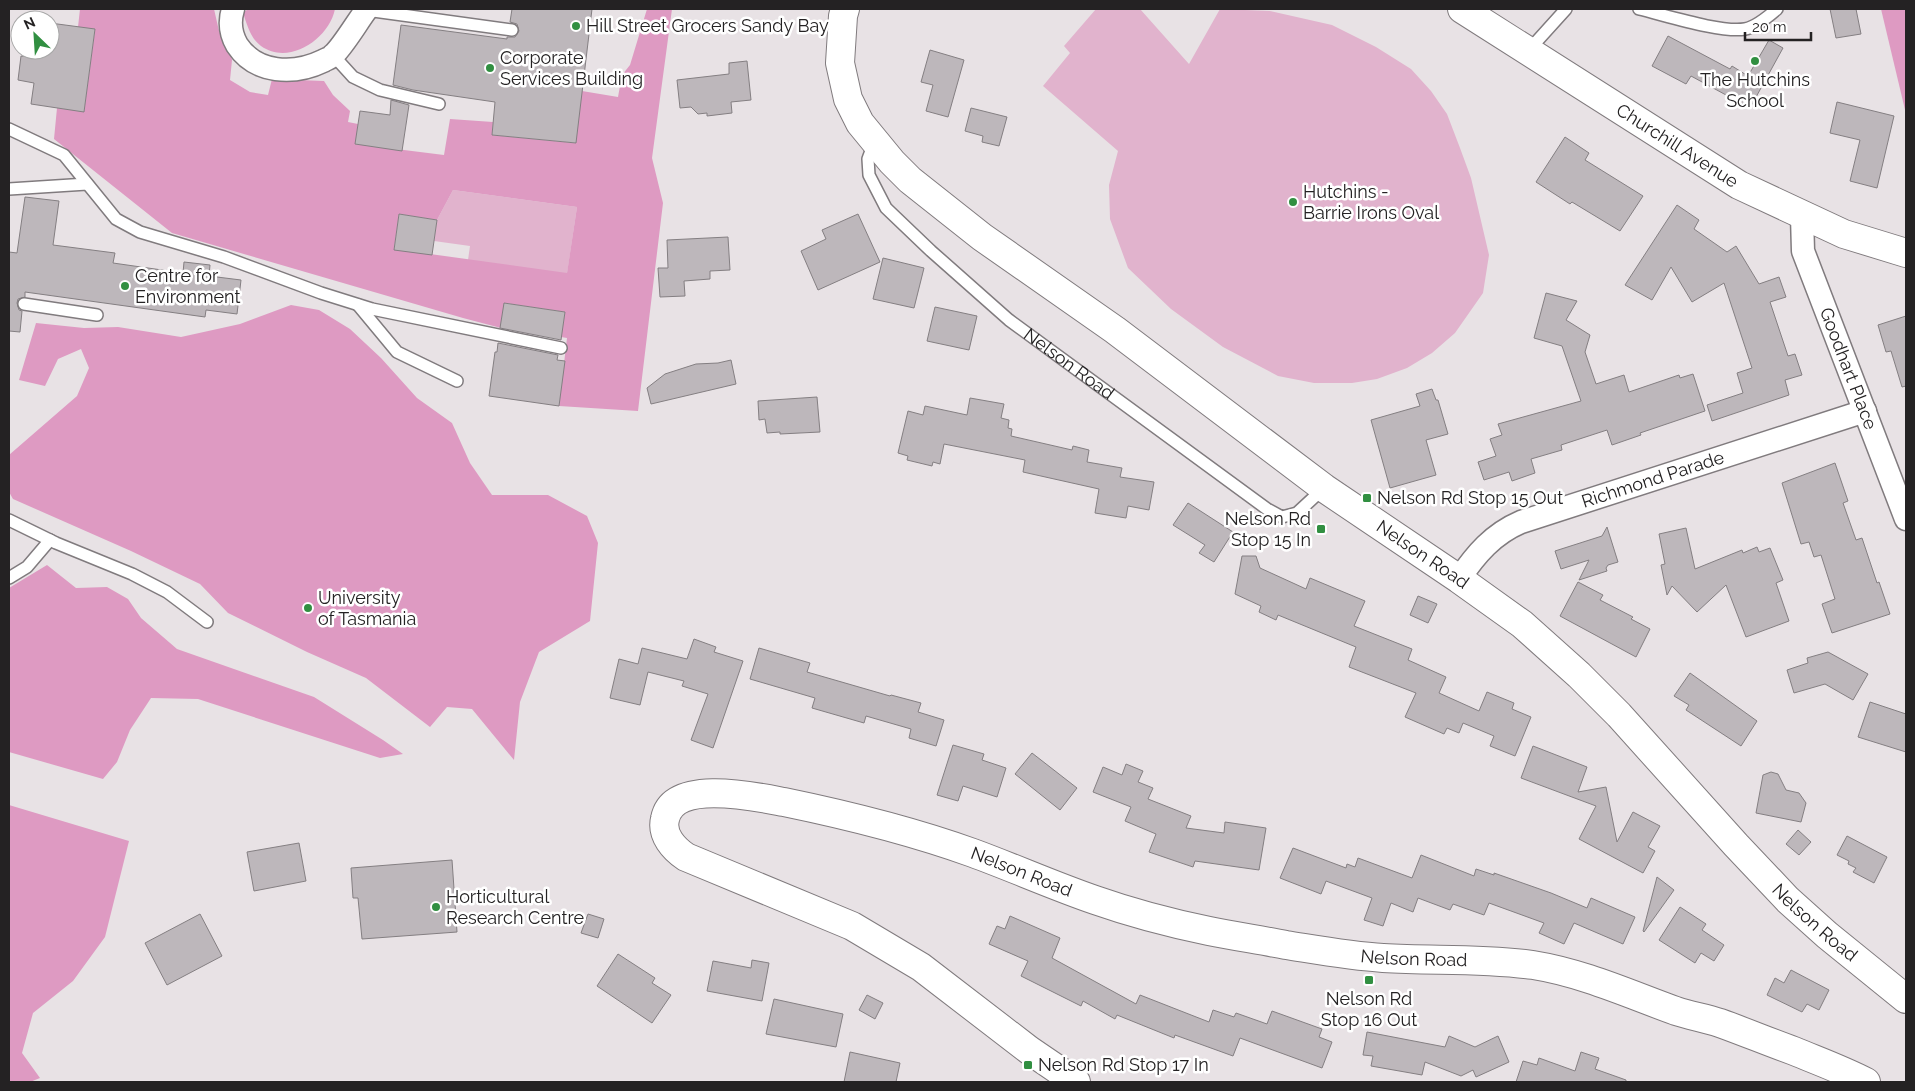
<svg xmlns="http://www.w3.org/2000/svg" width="1915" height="1091" font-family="Raleway,sans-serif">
<rect width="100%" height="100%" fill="#e8e2e5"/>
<g fill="#e1b3cd">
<path d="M1096,9H1140L1189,64L1220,9L1270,11L1332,25L1376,47L1411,69L1431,91L1447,114L1460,148L1471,178L1489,255L1483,293L1455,333L1432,353L1407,368L1377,379L1352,383H1314L1278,376L1223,347L1171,309L1128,268L1110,219L1109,185L1118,151L1043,86L1070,53L1064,46Z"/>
<path d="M453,190L577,207L567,274L468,260L470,246L434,241L437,220Z"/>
</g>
<g fill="#de9ac2" fill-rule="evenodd">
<path d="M80,9H214L219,31L230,50L232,60L230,80L250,92L268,95L272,79L324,81L333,95L350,111L348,122L358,124L356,144L444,155L450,119L493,122L492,135L575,143L582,91L618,97L622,75L630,65L647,9H672L652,158L663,203L638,411L559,406L567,338L561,337L565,312L505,303L501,328L463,318L172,233L54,139L57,108L84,111L95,30L78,27ZM453,190L577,207L567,273L394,249L399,214L437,220Z"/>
<path d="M248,9H335C329,39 289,66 261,46C250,38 247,24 243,13Z"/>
<path d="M1881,9H1906V114Z"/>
<path d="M291,305L319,310L350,329L381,358L417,398L452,423L470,463L492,495H548L587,516L598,543L590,621L539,652L520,702L514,760L472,709L447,707L430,727L366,678L307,652L228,613L200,584L131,551L13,499L9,492V455L77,396L89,368L81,349L58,359L45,386L19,380L36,323L84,328L118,327L181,337L240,324Z"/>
<path d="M47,565L76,588L107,587L128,599L141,618L177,649L314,697L383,740L403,754L380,758L198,699L151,698L130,730L117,762L103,779L9,752V588Z"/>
<path d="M9,805L129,841L105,937L73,981L33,1013L22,1053L40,1078L30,1082H9Z"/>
</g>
<g fill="#bdb7bb" stroke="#847f82">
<path d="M512,9H592L576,143L492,135L495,102L413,90L393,85L401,25L507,39V37H515L519,31L517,24L510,22Z"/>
<path d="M1830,9H1856L1861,34L1836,38Z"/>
<path d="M50,23L95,29L84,112L31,104L34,83L18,80L21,56L38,58L39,50H50Z"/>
<path d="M1668,36L1730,69L1732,66L1748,76L1769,40L1783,48L1750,108L1691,76L1686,84L1652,66Z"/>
<path d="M930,50L964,60L948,117L926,111L933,85L921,82Z"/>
<path d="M747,61L751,100L731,102L732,113L707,116V113L698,114L691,107L680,108L677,80L729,74V63Z"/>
<path d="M391,100L409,105L402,151L355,144L360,111L390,115Z"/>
<path d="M1837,102L1894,116L1877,188L1850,181L1860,140L1830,133Z"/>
<path d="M971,108L1007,117L999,146L982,142L983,136L965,131Z"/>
<path d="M1565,137L1589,153L1585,160L1643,196L1620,231L1572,202L1570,204L1536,182Z"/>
<path d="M25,197L59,201L53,245L115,253L113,263L183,273L184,262L210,265L209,276L241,280L237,314L206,310L205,317L25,292V297L18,299L17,303L19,310L22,311L20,332L9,331V252L17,253Z"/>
<path d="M1677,205L1699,220L1694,229L1727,252L1736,246L1759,284L1779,277L1786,297L1770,302L1788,356L1795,354L1802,375L1785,380L1789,395L1712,421L1707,405L1743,393L1737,373L1752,368L1724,283L1692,302L1671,267L1652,300L1625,285Z"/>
<path d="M399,214L437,220L432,255L394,250Z"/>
<path d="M858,214L880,262L818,290L801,251L826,239L822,230Z"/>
<path d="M728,237L730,270L710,271V279L684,281L685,296L660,297L658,268H668L667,240Z"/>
<path d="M883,258L924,268L914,308L873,299Z"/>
<path d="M1546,293L1577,301L1566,320L1590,335L1585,352L1596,384L1624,375L1629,392L1679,375L1680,378L1693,374L1705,411L1640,433L1641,435L1612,445L1607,430L1561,445L1562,450L1531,459L1535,473L1512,481L1509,472L1484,480L1478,462L1496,456L1490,439L1502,435L1498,424L1581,401L1562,346L1534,338Z"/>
<path d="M504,303L565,312L561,340L500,328Z"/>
<path d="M935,307L977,316L969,350L927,341Z"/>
<path d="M1906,316V386L1902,387L1891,351L1886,352L1878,325Z"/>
<path d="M498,343L558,355L557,360L565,361L559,406L489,396L495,352H497Z"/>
<path d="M731,360L736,384L651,404L647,388L665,374L696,364L718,363Z"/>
<path d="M1432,389L1436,400H1438L1448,434L1426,440L1436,475L1390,488L1371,420L1420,406L1416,394Z"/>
<path d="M817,397L820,432L780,434V432L767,433L765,419L759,420L758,401Z"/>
<path d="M970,398L1004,404L1001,418L1009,420L1008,428L1012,429L1011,436L1072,450L1073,446L1089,450L1087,462L1122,468L1120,477L1154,482L1149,510L1128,506L1126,518L1095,513L1099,489L1023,472L1025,460L944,444L940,464L933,462L932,466L907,460L908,456L898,453L908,411L923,415L925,406L967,415Z"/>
<path d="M1835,463L1848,501L1843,503L1856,540L1862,538L1877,583L1879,582L1890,614L1832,633L1822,604L1835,599L1821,555L1814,557L1809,542L1801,544L1782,483Z"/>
<path d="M1188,503L1233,532L1214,562L1199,553L1205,545L1173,525Z"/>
<path d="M1607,527L1618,562L1608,565L1606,568L1607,571L1579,580L1589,560L1561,569L1555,551L1602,536Z"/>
<path d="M1686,528L1695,569L1742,550L1743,553L1757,547L1759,552L1770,548L1783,580L1776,583L1789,621L1746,637L1726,585L1697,612L1672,586L1667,595L1661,565L1665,564L1659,534Z"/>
<path d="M1242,556H1256L1260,568L1306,589L1310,578L1365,601L1354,626L1412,649L1408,660L1446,677L1439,693L1479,711L1487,692L1514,703L1512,709L1531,717L1515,756L1490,746L1494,736L1463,723L1459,733L1447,728L1444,734L1405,717L1416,693L1349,667L1356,647L1278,615L1276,620L1259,612L1261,606L1235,594Z"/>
<path d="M1578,582L1603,595L1600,600L1633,617L1631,619L1650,629L1636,657L1560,616Z"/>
<path d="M1418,596L1437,604L1428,623L1410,615Z"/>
<path d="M694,639L716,647L714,652L743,661L713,748L691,740L708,694L682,686L684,681L648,672L640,705L610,698L619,659L638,664L642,648L687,659Z"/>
<path d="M759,648L810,663L807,672L890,696L891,695L921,703L918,712L944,720L936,746L909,738L911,729L866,716L864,723L812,708L815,698L750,679Z"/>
<path d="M1828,652L1868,674L1853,700L1825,684L1794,693L1787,670L1808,663L1807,658Z"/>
<path d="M1690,673L1757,721L1741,746L1686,710L1689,705L1674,696Z"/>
<path d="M1870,702L1906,714V752L1858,737Z"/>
<path d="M953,745L984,754L982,760L1006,768L997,797L963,786L958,801L937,795Z"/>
<path d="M1533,746L1587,767L1578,792L1606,787L1617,842L1633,812L1660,826L1648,847L1655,851L1643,873L1579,839L1596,806L1521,778Z"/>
<path d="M1032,753L1077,788L1060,810L1015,774Z"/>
<path d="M1126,764L1143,771L1138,782L1153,788L1148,799L1191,816L1186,828L1224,833L1225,822L1266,828L1259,870L1195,861L1193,867L1149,852L1156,834L1125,821L1131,807L1093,792L1103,767L1122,775Z"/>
<path d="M1771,772L1778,774L1786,790L1799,793L1806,803L1801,822L1756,813L1763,775Z"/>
<path d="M1798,830L1811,842L1799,855L1786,844Z"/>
<path d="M1847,836L1887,857L1874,883L1853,872L1856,868L1848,864L1849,861L1837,855Z"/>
<path d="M299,843L306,881L254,891L247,852Z"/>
<path d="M1293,848L1346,868L1347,864L1355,867L1358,858L1412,878L1421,855L1474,876L1476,869L1494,875V873L1551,893L1587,908L1591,898L1635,917L1623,944L1574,923L1564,944L1539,933L1544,923L1489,903L1484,915L1453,904L1450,910L1418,898L1413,912L1391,903L1383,926L1364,920L1372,898L1326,881L1321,894L1280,878Z"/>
<path d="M452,860L457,932L362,939L358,898H353L351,868Z"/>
<path d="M1657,877L1674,890L1644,932L1643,931Z"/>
<path d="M1680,907L1706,924L1702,930L1724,945L1714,961L1701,953L1695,963L1659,940Z"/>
<path d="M200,914L222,956L167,985L145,943Z"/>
<path d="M588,914L604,919L598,938L581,933Z"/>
<path d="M1010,916L1060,938L1052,958L1136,1004L1140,995L1209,1022L1213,1010L1234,1017L1236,1013L1267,1024L1272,1011L1322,1029L1319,1037L1332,1042L1322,1068L1240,1038L1233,1056L1175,1035L1174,1038L1117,1015L1115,1019L1083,1001L1081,1006L1021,976L1028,961L989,944L997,926L1005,929Z"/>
<path d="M618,954L655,978L652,983L671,995L652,1023L597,986Z"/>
<path d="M752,960L769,963L762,1001L707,991L713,961L751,968Z"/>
<path d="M1791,970L1829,990L1819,1010L1807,1004L1802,1012L1767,995L1775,978L1784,983Z"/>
<path d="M867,995L883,1003L875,1019L859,1010Z"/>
<path d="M774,999L843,1014L836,1047L766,1034Z"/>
<path d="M1367,1032L1445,1047L1449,1036L1475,1047L1498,1036L1509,1062L1476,1077L1473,1070L1461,1076L1425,1062L1422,1075L1371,1066L1373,1056L1363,1055Z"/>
<path d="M850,1052L900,1063L896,1082H844Z"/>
<path d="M1581,1052L1599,1058L1595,1069L1626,1080V1082H1516L1523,1061L1537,1065L1539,1058L1575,1071Z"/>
</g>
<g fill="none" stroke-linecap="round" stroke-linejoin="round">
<g stroke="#807b7e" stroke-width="14">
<g id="lane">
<path d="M1639,9C1665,15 1721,33 1745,29C1756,27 1769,16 1777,9"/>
<path d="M366,10L512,30"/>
<path d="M1528,51L1566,9"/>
<path d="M333,55L353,77L380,90L439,104"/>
<path d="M9,129L64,155L116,219L140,232L224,257L321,293L372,309L561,348"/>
<path id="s1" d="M874,143L868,159L869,175L886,208L931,251L1009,320L1267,509L1282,517L1297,513L1324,488"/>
<path d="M9,189L87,184"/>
<path d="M24,304L97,315"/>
<path d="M358,305L397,352L457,381"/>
<path d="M9,520L56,543L132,574L167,592L207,622"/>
<path d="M9,578L27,567L50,540"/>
</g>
</g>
<g stroke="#807b7e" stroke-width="25">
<g id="street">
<path d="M233,9C229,22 230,33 237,45C256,74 294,75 323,61C326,59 331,58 333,55C342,48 359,19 367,9"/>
<path id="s2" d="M1802,216L1803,251L1906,519"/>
<path id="s3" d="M1459,579C1476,554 1493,534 1521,522L1865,411"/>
</g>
</g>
<g stroke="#807b7e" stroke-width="30">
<g id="secondary">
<path id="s4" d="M845,9L843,16L840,63L848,99L860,123L892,162L910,180L982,237L1115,330L1324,488L1459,579L1522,624L1579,675L1619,715L1736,845L1788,900L1827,935L1906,999"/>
<path id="s5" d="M1462,9L1739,185L1844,234L1906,253"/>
<path id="s6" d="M1076,1082L1029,1050L921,967L852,926L686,857C674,849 661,835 665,819C673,778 757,797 784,802C847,815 912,831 973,853C1014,868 1054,886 1095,900C1132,913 1170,923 1209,931C1234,936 1260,940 1286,945C1318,950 1351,956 1383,958C1433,961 1483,958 1533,965C1583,973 1629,994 1676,1011C1691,1016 1706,1018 1720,1023C1745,1032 1769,1042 1794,1051C1818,1061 1843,1070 1866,1082"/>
</g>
</g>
<use href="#lane" stroke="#fff" stroke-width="11"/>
<use href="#street" stroke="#fff" stroke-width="22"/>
<use href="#secondary" stroke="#fff" stroke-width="28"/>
</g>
<g fill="#318f41" stroke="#fff" stroke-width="2">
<circle cx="576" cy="26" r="5"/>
<circle cx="1755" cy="61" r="5"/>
<circle cx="490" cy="68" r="5"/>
<circle cx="1293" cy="202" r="5"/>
<circle cx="125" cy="286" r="5"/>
<rect x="1362" y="493" width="10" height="10" rx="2.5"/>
<rect x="1316" y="524" width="10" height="10" rx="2.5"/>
<circle cx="308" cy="608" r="5"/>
<circle cx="436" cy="907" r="5"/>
<rect x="1364" y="975" width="10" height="10" rx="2.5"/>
<rect x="1023" y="1060" width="10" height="10" rx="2.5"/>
</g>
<g text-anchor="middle" stroke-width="5" stroke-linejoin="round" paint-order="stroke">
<g font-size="18" fill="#242223" stroke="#fff" text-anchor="start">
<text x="586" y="32">Hill Street Grocers Sandy Bay</text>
<text x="500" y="64">Corporate<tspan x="500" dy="21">Services Building</tspan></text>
<text x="1755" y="86" text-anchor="middle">The Hutchins<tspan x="1755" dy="21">School</tspan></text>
<text x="1303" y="198">Hutchins -<tspan x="1303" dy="21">Barrie Irons Oval</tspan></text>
<text x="135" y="282">Centre for<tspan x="135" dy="21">Environment</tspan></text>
<text x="1377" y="504">Nelson Rd Stop 15 Out</text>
<text x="1311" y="525" text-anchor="end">Nelson Rd<tspan x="1311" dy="21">Stop 15 In</tspan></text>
<text x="318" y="604">University<tspan x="318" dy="21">of Tasmania</tspan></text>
<text x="446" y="903">Horticultural<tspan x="446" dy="21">Research Centre</tspan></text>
<text x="1369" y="1005" text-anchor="middle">Nelson Rd<tspan x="1369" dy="21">Stop 16 Out</tspan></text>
<text x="1038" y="1071">Nelson Rd Stop 17 In</text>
</g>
<g font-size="18" fill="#242223" stroke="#fff">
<text dy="6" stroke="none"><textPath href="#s5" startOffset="255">Churchill Avenue</textPath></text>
<text dy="6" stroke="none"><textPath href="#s1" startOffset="311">Nelson Road</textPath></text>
<text dy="6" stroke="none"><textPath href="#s2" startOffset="161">Goodhart Place</textPath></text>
<text dy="6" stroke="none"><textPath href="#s3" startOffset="224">Richmond Parade</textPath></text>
<text dy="6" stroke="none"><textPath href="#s4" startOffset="829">Nelson Road</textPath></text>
<text dy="6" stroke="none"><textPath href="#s6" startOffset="878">Nelson Road</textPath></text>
<text dy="6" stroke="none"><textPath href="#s4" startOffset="1369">Nelson Road</textPath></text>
<text dy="6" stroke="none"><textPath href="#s6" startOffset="1282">Nelson Road</textPath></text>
</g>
</g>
<rect width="1915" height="1091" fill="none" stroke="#242223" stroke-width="20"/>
<g transform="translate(35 35) rotate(335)"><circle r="24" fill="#ffffff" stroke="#a7a7a7"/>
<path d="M0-4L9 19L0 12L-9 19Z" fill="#318f41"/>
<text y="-8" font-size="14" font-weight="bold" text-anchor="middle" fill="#242223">N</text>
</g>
<path d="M1745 32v8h66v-8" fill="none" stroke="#242223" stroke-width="2.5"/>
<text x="1752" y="32" font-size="15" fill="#242223" stroke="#ffffff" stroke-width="4" paint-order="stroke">20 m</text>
</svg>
